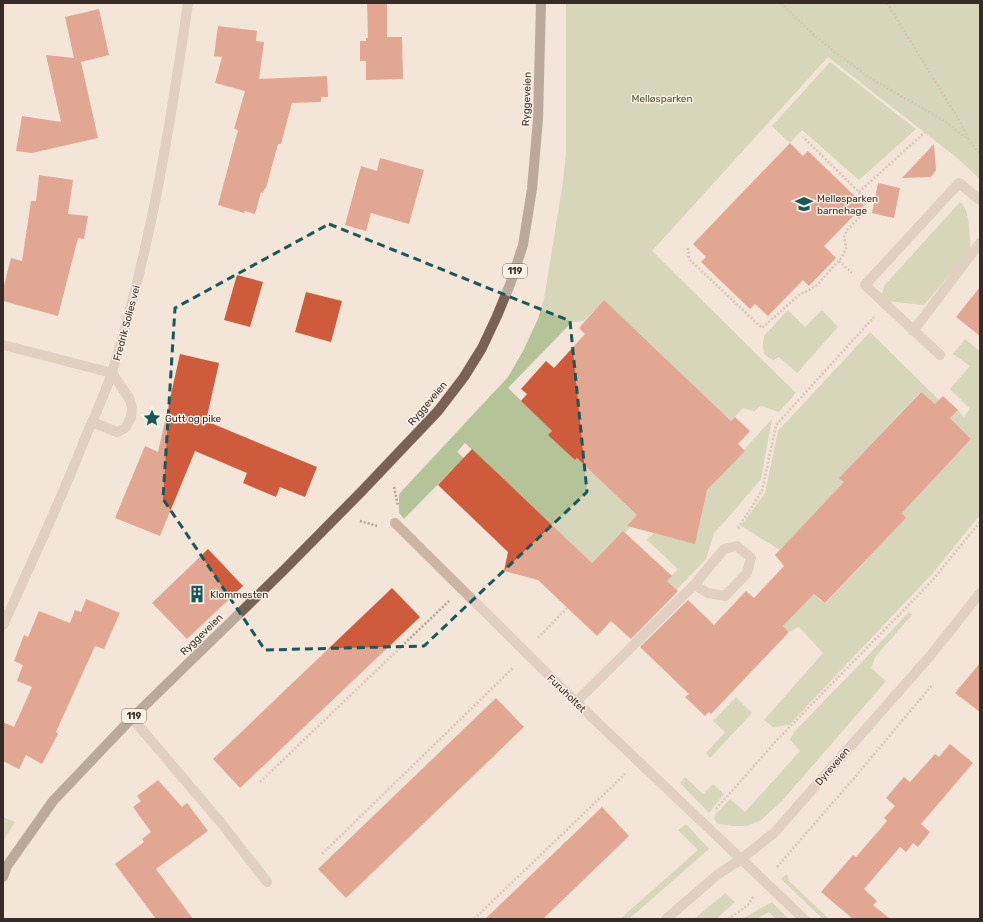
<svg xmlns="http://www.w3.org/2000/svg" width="983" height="922" font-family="Rubik,sans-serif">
<rect width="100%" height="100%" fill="#f3e6d9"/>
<g fill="#b5c398">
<path d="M566,3H980V179L956,157L828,57L652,251L796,393L779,412L761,406L754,411L743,408L731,421L604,300L584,321L572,322L508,388L552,431L549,435L575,460L577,458L641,515L620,538L617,537L592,563L465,443L457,452L464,458L404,519L399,513V494L508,377L523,351L538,319L544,299L562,188L566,155Z"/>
<path d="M830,62L916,129L859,180L802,130L790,143L772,126Z"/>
<path d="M960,202C971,210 969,237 971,250L924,305L886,301L882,294L884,286Z"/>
<path d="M788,310L805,327L822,310L838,327L797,373L779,357L774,360C760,355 763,349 764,336Z"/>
<path d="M870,332L939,400L935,404L920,392L840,477L844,482L780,550L741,526L765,493L778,431Z"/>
<path d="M965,339L980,351V515L932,574L789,725L773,727L764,720L823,653L799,627L789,632L783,626L814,594L821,601L822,600L826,603L906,518L902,513L971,439L950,418L958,410L964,417L970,409L950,389L970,366L953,354Z"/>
<path d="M772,419L761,479L727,519L714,533L706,559L635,633L627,623L678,569L647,540L654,533L690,542L707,487L709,488Z"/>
<path d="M909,612L912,615L876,656L871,668L886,681L782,801L760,821L746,826H733L718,824L714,819L715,815L730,799L745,812L800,751L790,740L795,731L859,665Z"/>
<path d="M736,697L752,713L710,758L706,753L725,732L713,721Z"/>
<path d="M685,777L703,794L713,784L724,794L709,813L680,783Z"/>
<path d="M3,817L15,822L3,841Z"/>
<path d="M685,825H687L709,849L629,919H620L698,850L678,830Z"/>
<path d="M787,874L789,881L829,919H823L781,879Z"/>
<path d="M725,893L735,902L716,919H694Z"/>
<path d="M772,902L789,919H776L769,912L756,919H742Z"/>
</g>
<g fill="#ce5c3c">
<path d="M367,3H387V37H402L403,79L366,80V61H360V41H366V38H368Z"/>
<path d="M99,9L109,55L81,62L98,138L32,153L16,151L22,116L61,122L46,55L74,58L65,17Z"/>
<path d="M218,26L257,31L256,41L264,42L259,79L327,76L328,97H321V102L292,103L281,144H278L266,188H265L263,193L261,192L255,214L245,211L244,213L218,205L238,130L234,129L245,91L215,83L222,57L214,56Z"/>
<path d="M790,143L803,156L808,151L864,205L824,246L836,258L809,286L803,280L768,316L755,304L750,309L701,262L706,257L693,244Z"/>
<path d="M934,144L936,170L931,177L902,178Z"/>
<path d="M380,158L424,170L409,224L371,213L366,231L345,225L361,166L377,171Z"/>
<path d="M39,175L73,180L68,214L88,216L84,239L78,238L58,316L3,301V290L11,258L22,261L31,201H36Z"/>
<path d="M878,183L900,188L894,218L872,213Z"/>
<path d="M237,275L263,282L250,327L224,320Z"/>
<path d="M980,287V336L956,317Z"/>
<path d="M306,292L342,301L331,342L295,332Z"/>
<path d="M604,300L731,421L735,417L750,431L738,444L745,451L707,490L695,544L627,526L637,515L577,458L575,460L548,435L552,431L521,401L527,394L521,389L546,361L554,368L585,334L579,328Z"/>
<path d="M180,354L219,363L206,421L317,467L305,497L280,487L276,497L243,483L247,473L195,451L160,536L115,518L145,446L158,452Z"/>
<path d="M921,392L935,404L943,396L958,410L950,418L971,439L902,513L906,518L825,603L814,594L783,626L789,632L711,714L709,712L705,716L685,697L689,694L640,647L688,600L714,625L746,591L754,598L784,566L775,555L844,482L839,478Z"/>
<path d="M472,449L592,563L623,531L672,576L667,581L678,591L631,639L611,621L597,636L538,580L504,571L508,552L438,485Z"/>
<path d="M208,549L243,586L187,639L152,603Z"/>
<path d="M392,588L420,617L240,788L213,759Z"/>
<path d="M86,599L120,613L104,649L95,646L56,732L58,734L42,764L26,755L19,769L3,761V722L14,727L32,687L17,681L23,665L14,661L24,635L28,637L39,611L70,623L75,610L81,612Z"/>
<path d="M980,663V712L955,693Z"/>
<path d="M496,698L524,727L346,898L318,869Z"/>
<path d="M950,744L973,763L921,824L930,832L918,847L913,843L906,852L900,847L864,889L877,901L873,905L890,919H853L821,892L853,855L856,857L887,821L884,818L895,806L886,798L904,777L910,782L935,754L939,757Z"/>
<path d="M158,780L182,807L187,803L208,831L156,869L193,919H156L115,864L144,842L142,839L151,832L133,807L141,801L137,796Z"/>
<path d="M602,807L629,836L543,919H485Z"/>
</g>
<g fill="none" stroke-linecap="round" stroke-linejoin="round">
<g stroke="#b79f8e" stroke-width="2.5" stroke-dasharray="2 2" stroke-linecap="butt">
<path d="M781,3L814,35L840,56L873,80L943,120L969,140L980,155"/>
<path d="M887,3L959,120L969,140"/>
<path d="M859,192L925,132"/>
<path d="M688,248L689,259L762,328L800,294L809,290L817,285L842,257L846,248L844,236L847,230L863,214L865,204L859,192L803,137"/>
<path d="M839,261L852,273"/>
<path d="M394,487L398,506"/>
<path d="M360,521L377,526"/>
<path d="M738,528L762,491L776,425L874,317"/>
<path d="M538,638L567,608"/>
<path d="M260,782L449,601"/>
<path d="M716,809L776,741L930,583L980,522"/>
<path d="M322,854L514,667"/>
<path d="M777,867L855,777L933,684"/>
<path d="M474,919L625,774"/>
<path d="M728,919L748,905L754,896"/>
</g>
<g stroke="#ccb5a4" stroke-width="10">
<path d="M913,331L980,243"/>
<path d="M3,345L112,373L129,398L132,407L131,418L125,428L117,432L92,422"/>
<path d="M940,355L865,285L959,183L980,200"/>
<path d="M395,523L576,702L804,919"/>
<path d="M3,625C32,562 61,500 86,436C95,415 105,394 112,372C150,252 170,127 188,3"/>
<path d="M576,702L694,585L724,549L737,546L751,558L747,573L725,596L708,593L694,585"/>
<path d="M132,718L222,824L267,882"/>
<path d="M666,919L717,875L741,859L774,833L931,655L980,593"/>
</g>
<path stroke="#7a6156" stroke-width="10" d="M3,877L7,866L53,801L132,718L284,570L363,490L438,411L464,377L482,348L497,316L511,282L523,245L532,189L538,119L541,3"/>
</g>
<path d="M0 0H983V922H0ZM329,224L570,321L587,492L424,646L265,650L163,499L175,308Z" fill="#f3e6d9" fill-opacity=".55" fill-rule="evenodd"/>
<path fill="none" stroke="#19585a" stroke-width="3" stroke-dasharray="8 5" stroke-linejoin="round" d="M329,224L570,321L587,492L424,646L265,650L163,499L175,308Z"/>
<defs>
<g id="school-bare" transform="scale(1.38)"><path d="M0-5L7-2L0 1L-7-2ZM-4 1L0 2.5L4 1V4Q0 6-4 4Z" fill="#19585a" stroke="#faf0e5" stroke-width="2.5" paint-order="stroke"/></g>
<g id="sight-bare" transform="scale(1.38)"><path d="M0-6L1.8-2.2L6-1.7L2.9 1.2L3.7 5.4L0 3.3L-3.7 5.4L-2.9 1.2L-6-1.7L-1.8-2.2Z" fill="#19585a" stroke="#faf0e5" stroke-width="2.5" paint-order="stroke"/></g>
<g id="building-bare" transform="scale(1.38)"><path d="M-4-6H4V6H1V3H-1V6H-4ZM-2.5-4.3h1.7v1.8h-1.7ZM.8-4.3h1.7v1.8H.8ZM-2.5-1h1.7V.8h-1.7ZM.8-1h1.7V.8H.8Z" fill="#19585a" stroke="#faf0e5" stroke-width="2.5" paint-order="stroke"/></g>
</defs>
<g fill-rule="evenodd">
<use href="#school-bare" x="804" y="204"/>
<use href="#sight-bare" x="152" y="418"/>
<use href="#building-bare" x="197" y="594"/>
</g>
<g text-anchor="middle" stroke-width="3" stroke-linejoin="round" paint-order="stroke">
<g fill="#faf0e5" stroke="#71665f" stroke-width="1">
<rect x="503" y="264" width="24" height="14" rx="3"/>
<rect x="122" y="709" width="24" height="14" rx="3"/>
</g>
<g font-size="9" font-weight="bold" fill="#362b26">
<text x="515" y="274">119</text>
<text x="134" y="719">119</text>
</g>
<g font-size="10" fill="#475628" stroke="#faf0e5">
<text x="662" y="102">Melløsparken</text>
</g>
<g font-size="10" fill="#362b26" stroke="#faf0e5">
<text transform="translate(526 99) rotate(-88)" y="4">Ryggeveien</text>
<text transform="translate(126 323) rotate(-75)" y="4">Fredrik Solies vei</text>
<text transform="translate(427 403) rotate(-50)" y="4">Ryggeveien</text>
<text transform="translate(201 634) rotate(-44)" y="4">Ryggeveien</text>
<text transform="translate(567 693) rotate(44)" y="4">Furuholtet</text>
<text transform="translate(832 766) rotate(-49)" y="4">Dyreveien</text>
</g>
<g font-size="10" fill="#362b26" stroke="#faf0e5" text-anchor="start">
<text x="817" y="202">Melløsparken<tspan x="817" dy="12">barnehage</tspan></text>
<text x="165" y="422">Gutt og pike</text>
<text x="210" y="598">Klommesten</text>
</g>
</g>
<rect width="983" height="922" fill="none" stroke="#362b26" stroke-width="8"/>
</svg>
